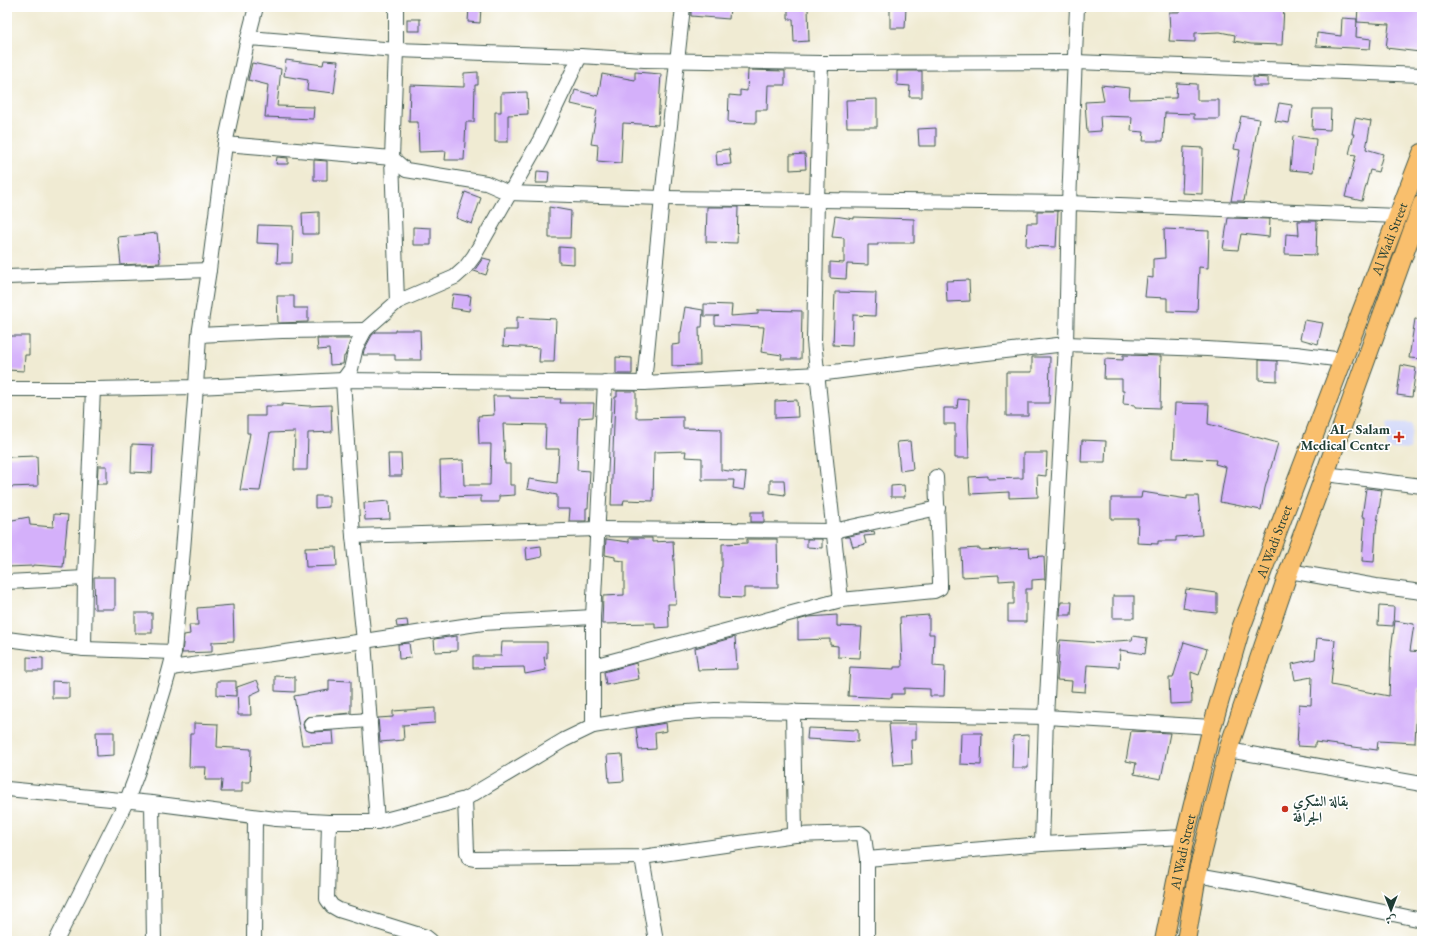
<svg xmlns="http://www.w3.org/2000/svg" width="1429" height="948" font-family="'EB Garamond',Amiri,serif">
<rect width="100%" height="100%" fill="#fff"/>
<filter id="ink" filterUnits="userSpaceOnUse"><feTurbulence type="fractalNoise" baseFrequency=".025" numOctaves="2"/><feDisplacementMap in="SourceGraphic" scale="8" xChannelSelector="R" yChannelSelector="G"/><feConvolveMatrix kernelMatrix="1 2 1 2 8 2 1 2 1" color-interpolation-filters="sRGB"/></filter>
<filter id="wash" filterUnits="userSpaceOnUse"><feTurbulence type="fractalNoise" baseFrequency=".012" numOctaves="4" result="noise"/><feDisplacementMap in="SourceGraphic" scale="16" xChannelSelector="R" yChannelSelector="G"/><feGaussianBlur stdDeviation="0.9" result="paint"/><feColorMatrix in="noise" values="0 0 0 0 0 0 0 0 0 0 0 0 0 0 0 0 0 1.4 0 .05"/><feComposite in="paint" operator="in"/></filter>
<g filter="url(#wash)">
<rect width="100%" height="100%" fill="#f0ebd3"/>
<path fill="#d3d9f9" d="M1387,423L1412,424L1410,450L1387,449Z"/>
<g id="blocks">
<g fill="#d4b0fa">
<path d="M469,7H481L480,23L468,22Z"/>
<path d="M691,7H730L729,19L691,16Z"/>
<path d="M788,7H808L809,41L794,42L793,19H788Z"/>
<path d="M890,7H906L905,28H890Z"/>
<path d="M1179,7H1284L1282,45L1251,44L1234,41L1235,35L1220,32L1195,33V42L1169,41L1170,31L1169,12H1179Z"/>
<path d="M1358,7H1422V30L1420,52L1386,48L1389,24L1357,22Z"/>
<path d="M1342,18L1357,19L1356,37L1371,39L1370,49L1316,46L1317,33L1341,36Z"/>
<rect x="407" y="19" width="13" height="12"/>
<path d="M286,60L323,65L324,60L338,61L334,93L307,90L308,80L284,76Z"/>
<path d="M252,63L281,69L277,106L314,107L313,119L265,117L268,85L248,80Z"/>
<path d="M748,70L785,71V85H768L767,110H756V123L728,122L729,95L740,96V90L747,91Z"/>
<path d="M897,71H922V97H909L910,86L897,85Z"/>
<path d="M478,72V85H475L474,122H466L464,160H445L446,151L419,152L418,122H409L410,85L464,87V73Z"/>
<path d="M635,72L661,74L658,125L623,123L621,163L597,161L598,145L591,144L597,110L571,104L575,90L598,96L602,74L635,80Z"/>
<path d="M1253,77L1268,78V86H1253Z"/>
<path d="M1177,83L1197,84V100H1219V119H1194V114L1165,113L1163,141H1143L1144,132L1131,131L1132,117L1100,116L1101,131L1087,132L1085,102L1104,101L1101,85L1130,88L1129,99L1176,98Z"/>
<path d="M527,92L528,114L508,115V142H495V112H501V93Z"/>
<path d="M877,99V127H847L846,100Z"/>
<path d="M1279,103L1292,105L1289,123L1275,121Z"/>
<path d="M1313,109H1331L1330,130L1312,129Z"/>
<path d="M1241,116L1259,119L1244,201H1231L1240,150L1234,149Z"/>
<path d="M1355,118L1371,121L1366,149L1383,154L1378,172L1370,170L1362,201L1345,197L1356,155L1349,154L1354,134H1352Z"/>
<path d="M936,128V146H919L918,129Z"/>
<path d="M1293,136L1316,139L1313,172L1290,170Z"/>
<path d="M1184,147L1203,148L1202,194L1182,193Z"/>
<path d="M729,149L731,164L717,165L716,151Z"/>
<path d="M805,154L806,169L790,170V155Z"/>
<path d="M277,157L288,158V164H276Z"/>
<path d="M314,160L327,161V180H314Z"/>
<path d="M537,171L549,172L548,183H536Z"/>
<path d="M465,192L481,198L472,224L456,218Z"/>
<path d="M549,207L571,211L570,238H549Z"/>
<path d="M707,207H738L737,243L706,242Z"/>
<path d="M1037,211H1058L1056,247L1026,246L1027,223H1037Z"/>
<path d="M319,212V234H303L302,213Z"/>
<path d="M835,216L854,219V217L914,219V243H878V245H868V265L847,264L846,279L830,278V262L844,263V238L832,237Z"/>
<path d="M1228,218L1270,219L1269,237L1241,234L1238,250L1223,249Z"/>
<path d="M1298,221H1317L1316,255L1285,254L1286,234L1299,235Z"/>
<path d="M258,225L293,226L292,263H277L278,244L257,243Z"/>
<path d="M413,227L431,228V245H413Z"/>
<path d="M1164,229L1209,231L1208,268L1199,267L1197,312L1167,311V298L1145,297L1147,277L1153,278V259L1165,258Z"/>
<path d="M157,233L160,263L121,265L118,237Z"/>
<path d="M559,247L574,248V264L559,263Z"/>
<path d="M483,258L491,260L486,275L474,271Z"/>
<path d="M969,280L970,301L947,302L946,281Z"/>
<path d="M835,292L876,293L875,316L853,315L852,346L833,345Z"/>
<path d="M453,294L471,296L469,311L451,308Z"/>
<path d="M277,296H294V308H308V322L278,323Z"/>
<path d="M704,304L732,305L731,316L758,314V310L802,311L801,359H781L782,355L761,352L764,327L715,325V317L719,316H704Z"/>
<path d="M685,307L703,310L702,327H699L700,365L672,366V345L680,344V332H681Z"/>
<path d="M517,317L556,319L554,362H539L540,348L503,346L504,330H517Z"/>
<path d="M1415,319H1422V359L1409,358Z"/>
<path d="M1304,320L1323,323L1318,344L1300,339Z"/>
<path d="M395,330H420L421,360H395V355H363L364,350L372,335L376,332H395Z"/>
<path d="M7,336H29V355H25L24,371L7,370Z"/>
<path d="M317,339H351L345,356H344L343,364L330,365L329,349L318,350Z"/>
<path d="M1123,355L1161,356L1160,408L1135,407V405L1123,404L1124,391H1122V379H1104L1105,359L1123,360Z"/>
<path d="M616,357L632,358V374H616Z"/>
<path d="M1032,357H1050L1049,403H1028V416H1006V372H1032Z"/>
<path d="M1259,360L1277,361V381L1259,380Z"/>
<path d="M1401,365L1416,368L1412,397L1397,395Z"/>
<path d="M617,391H636V418L683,417V428L721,429V470L746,473L744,490L733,488L734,480H702V458L685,457L686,451L654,452L653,501L624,500L623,505H611L615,397H617Z"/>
<path d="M493,396H510V398L559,399H561L560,403H594L593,417L579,418L577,470L590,471L588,508H586V521H569L570,509H557V495L527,489L529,479L557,483L559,449H545L546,425L503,424L505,464H510V485H515V495L499,496V502H481V496L441,497L440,461L463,460L464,485H490L491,444H479L478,416L494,415Z"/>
<path d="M958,399L969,400L968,426L969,458H955V424H944V408H957Z"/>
<path d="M797,400L798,417L775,418V401Z"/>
<path d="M1175,403L1209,404L1208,424L1278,443L1265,488L1261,510L1220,502L1226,467L1215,464L1216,460L1173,458Z"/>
<path d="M282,404L308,406L331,405L332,432L308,433L307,470H294L295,432L270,433L260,491L240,490L250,433H247V416H265V406H282Z"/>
<path d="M1082,440L1106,441L1105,462H1081Z"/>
<path d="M910,441L913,469L900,471L897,442Z"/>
<path d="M132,444L153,445L152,473L131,472Z"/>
<path d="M1023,453H1047L1046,476L1037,475L1038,497L1009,498V492L970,494L969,477L988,476V479L1023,478Z"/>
<path d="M388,454H401L402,476H389Z"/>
<path d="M37,456L38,486L7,487V457Z"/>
<path d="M98,466H107V484H97Z"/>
<path d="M770,480H784L785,495L770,493Z"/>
<path d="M904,485L905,497H891V486Z"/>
<path d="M1366,488L1382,490L1376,530L1374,562L1362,561L1365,517H1362Z"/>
<path d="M1142,492L1187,499V496H1198L1202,535L1176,537V541H1158V544L1137,543L1138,519H1111V498H1141Z"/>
<path d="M315,496H329V507L315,508Z"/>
<path d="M389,501L390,519L365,520L364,503Z"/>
<rect x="751" y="512" width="13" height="10"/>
<path d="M54,514L68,515L63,567L33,565V566L7,567V521L29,517L30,525L53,527Z"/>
<path d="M874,531L875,535L864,536L866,544L853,547L850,537H844Z"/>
<path d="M629,538H652V542L673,541L676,604H668L669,627L655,628V623L602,624L603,596L624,595V561L615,560V557L605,555L606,539L629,542Z"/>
<path d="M747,539H777L778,588H744V598L720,597L721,567H722V544L747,543Z"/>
<path d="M807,539H822V548L807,547Z"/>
<path d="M541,546L542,557L527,560L526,548Z"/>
<path d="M336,547L337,566L306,567L305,548Z"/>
<path d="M980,548V550L1029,548L1030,557L1044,556L1045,579L1032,580V589H1026V622H1008V604H1014V580L999,581V575L962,577L961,549Z"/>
<path d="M94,577H115V609H95Z"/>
<path d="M1186,589L1217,593V613L1196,611L1183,608Z"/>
<rect x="1113" y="596" width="21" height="22"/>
<path d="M1061,602H1072L1071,615H1060Z"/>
<path d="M233,605L234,641L212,642V652L182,653L184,635L190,634L189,625H198L197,608Z"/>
<path d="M1379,606L1394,607L1393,626L1378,625Z"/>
<rect x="135" y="613" width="17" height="20"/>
<path d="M837,615V626L862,627L860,658L838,657V646L830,645V639L798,640V620L809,617Z"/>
<path d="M929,615V634H934L933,666L945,667L944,696H930V689L904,688V694H892V698L848,696L850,667L894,669V667H902L900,617Z"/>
<path d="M407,620L408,626L397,627L396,621Z"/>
<path d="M1395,621L1414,624L1410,651L1422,652V689L1418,688L1415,743L1378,741L1377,750L1315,742V747L1297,746L1299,704L1311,705L1312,677L1295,680L1292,664L1315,659L1317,638L1335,640L1331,685L1389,696L1391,650Z"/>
<path d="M457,636V651L435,652L434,639Z"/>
<path d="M1133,636L1147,638L1145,654L1120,650L1119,667L1087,665L1085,692L1071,691L1072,681L1057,680L1060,640L1101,643V642L1132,640Z"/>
<path d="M735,637L737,669L698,670L695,648Z"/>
<path d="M502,642H547V658L544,657L546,670L525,674L524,667L473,668V656H501Z"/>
<path d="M1184,642L1207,649L1199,675L1191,672L1192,703L1170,704L1169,678H1173Z"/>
<path d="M409,643L411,658L399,659L398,644Z"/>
<path d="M27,657L43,658V671H27Z"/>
<path d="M636,663L639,679L606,685L604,672Z"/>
<path d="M275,676L295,677V692L275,691Z"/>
<path d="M257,680L261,690L250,695L251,715H238L237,687Z"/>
<path d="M329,680L351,681V713L307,717L304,720L303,724L304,729L311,732L333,731L334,744L302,745L294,696L329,690Z"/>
<path d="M52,681L69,682V698H52Z"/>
<path d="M217,681H236V696L217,695Z"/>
<path d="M435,708V723L403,725L404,740L380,742L378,718L393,717V711Z"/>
<path d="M194,723L218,724L217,747L251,749L250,782H242V792H221L222,780H205L206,767H189L190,734H194Z"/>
<path d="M666,723L667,731L655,733L656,749L639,750L636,728Z"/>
<path d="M889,724H916V740H911L912,764L893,765Z"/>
<path d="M808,728L858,730V742L807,739Z"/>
<path d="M1131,731L1170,733L1161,779L1134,774L1136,763L1126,761Z"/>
<path d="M96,732H114V755L97,756Z"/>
<path d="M961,733H982L981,765L960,764Z"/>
<path d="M1029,735L1028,768H1012L1013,736Z"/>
<path d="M622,754L624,781L609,782L607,755Z"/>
</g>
</g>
</g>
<g filter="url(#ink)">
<use href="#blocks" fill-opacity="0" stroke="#3e574c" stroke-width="1"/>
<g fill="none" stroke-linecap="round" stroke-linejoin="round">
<g stroke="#3e574c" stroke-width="16">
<g id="minor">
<path d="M396,7V50L392,158L397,302"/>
<path d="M248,38L396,50L580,56L644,60L821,63L1075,62L1422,75"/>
<path d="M821,63L817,200L814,341L824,442L841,600"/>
<path d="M225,144L392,158L406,170L486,183L509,193L662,198L1069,203L1398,216"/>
<path d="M7,277L209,270"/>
<path d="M199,335L282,331L365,330"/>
<path d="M644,383L662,198L683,7"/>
<path d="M7,389H93L196,387L343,380L644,383L818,374L951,357L1066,344L1207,349L1296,354L1343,360"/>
<path d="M1325,474L1422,486"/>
<path d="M353,536L598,529L833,531L938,508"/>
<path d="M1289,571L1376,586L1422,592"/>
<path d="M7,582L85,578"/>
<path d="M7,639L84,649L174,652"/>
<path d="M84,649L85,578L93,389"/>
<path d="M593,666L841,600L934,591L940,588V581L936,477"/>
<path d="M171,668L364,641L483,623L593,617"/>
<path d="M793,711L795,835L860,833L864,836L867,859L1042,844L1185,837"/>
<path d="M311,724L370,720"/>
<path d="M593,726V617L605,382"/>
<path d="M1228,750L1422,784"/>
<path d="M7,789L152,803L154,941"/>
<path d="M465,799L467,852L469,858L474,859L642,857L795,835"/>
<path d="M152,803L276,819L329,822H377L465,799L564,740L593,726L674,713L715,710L1046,717L1212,727"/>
<path d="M329,822L327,899L332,906L339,910L426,937L431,941"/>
<path d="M377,822L364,641L353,536L343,380L351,369L356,347L365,330L397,302L455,277L465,268L474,256L540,140L580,56"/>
<path d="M1042,844L1046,717L1066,344L1069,203L1077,7"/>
<path d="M642,857L656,941"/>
<path d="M867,859V941"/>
<path d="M1197,875L1254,885L1422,920"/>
<path d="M56,941L127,800C139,770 149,740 158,709C164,690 170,671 174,652L183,550L196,387L199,335L209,270L225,144L248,38L256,7"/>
<path d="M254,941L255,817"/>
</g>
</g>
<g stroke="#3e574c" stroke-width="20">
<g id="major">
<path id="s1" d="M1164,941L1185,837L1212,727L1240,631L1289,501L1422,153"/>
<path d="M1186,941L1197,875L1228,750L1289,571L1325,474L1422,204"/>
</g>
</g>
<use href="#minor" stroke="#fff" stroke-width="14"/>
<use href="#major" stroke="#f9bf6d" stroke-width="18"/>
</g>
</g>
<g fill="#c8321e" stroke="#fff" stroke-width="1.5">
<path d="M1397 431h4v4h4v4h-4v4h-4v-4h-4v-4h4z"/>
<circle cx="1285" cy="809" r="4"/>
</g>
<g text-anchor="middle" stroke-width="3.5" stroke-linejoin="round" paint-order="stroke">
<g font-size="14" fill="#1f3d34" stroke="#fff">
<text dy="5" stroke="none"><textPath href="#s1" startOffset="739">Al Wadi Street</textPath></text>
<text dy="5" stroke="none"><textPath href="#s1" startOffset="415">Al Wadi Street</textPath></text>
<text dy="5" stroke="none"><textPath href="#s1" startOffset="91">Al Wadi Street</textPath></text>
</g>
<g font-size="14" font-weight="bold" fill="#1f3d34" stroke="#fff" text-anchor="end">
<text x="1390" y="434">AL- Salam<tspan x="1390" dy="16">Medical Center</tspan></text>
<text x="1293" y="806" text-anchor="start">بقالة الشكري<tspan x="1293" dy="16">الجرافة</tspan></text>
</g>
</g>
<rect width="1429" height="948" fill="none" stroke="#fff" stroke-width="24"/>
<g transform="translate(1391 910) rotate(180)" stroke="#ffffff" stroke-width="3" paint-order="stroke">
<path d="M0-3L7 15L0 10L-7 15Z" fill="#1f3d34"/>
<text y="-6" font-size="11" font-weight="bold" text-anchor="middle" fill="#1f3d34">ش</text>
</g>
</svg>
